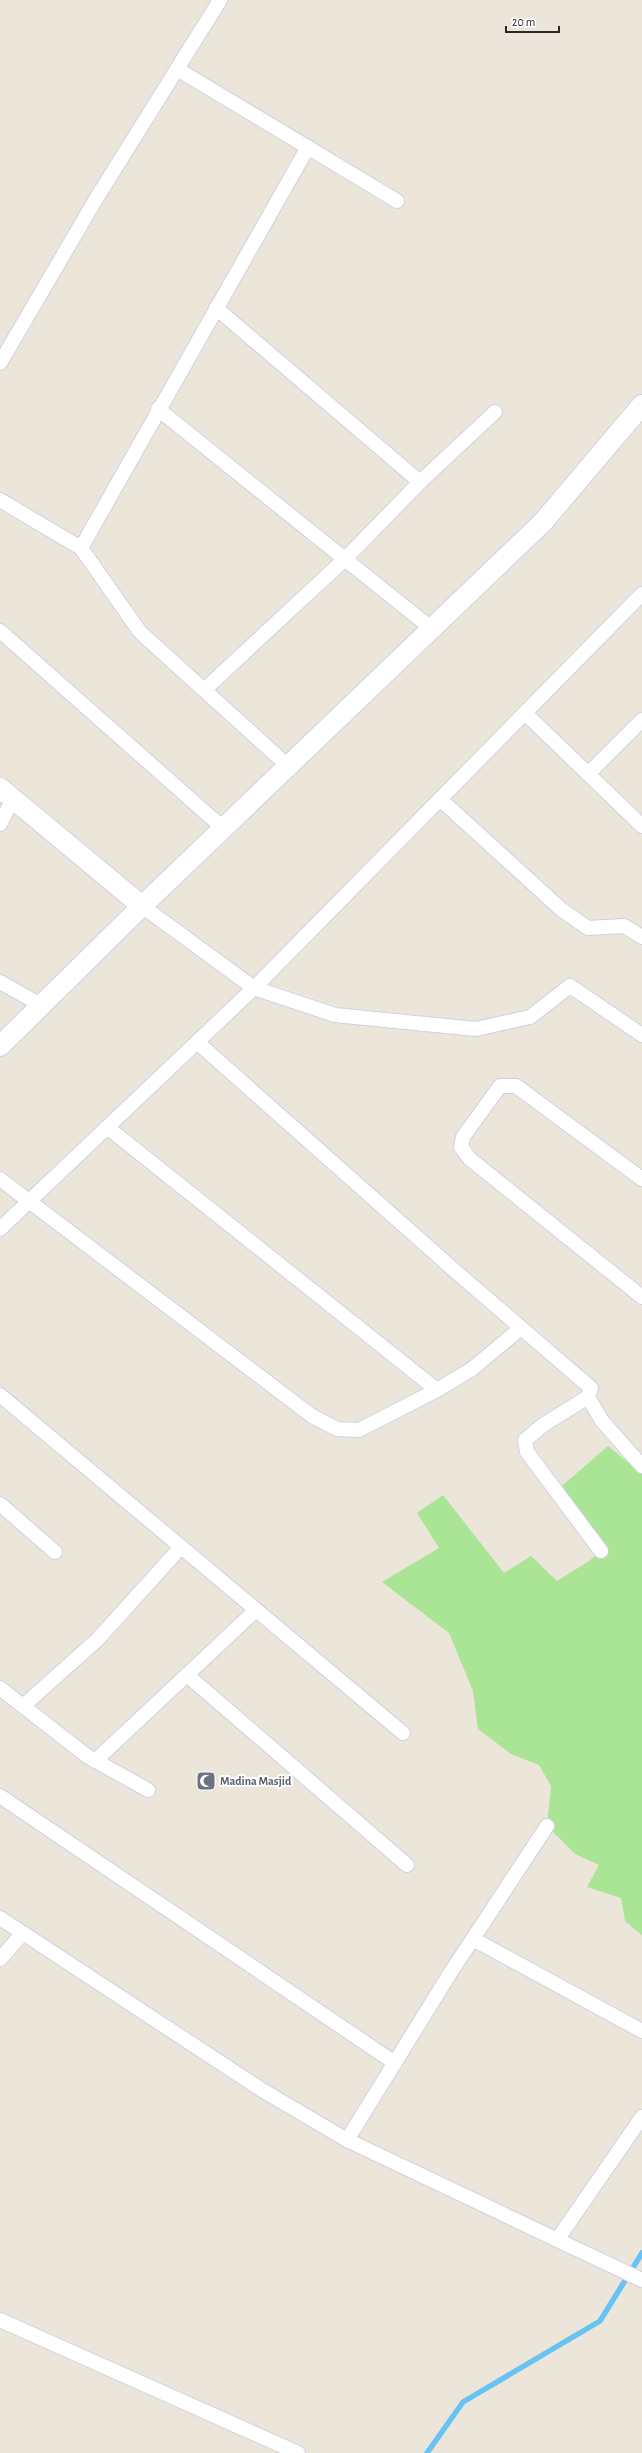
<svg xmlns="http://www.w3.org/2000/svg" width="642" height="2453" font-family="'Alegreya Sans',sans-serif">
<rect width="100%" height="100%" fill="#ece5da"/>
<path fill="#a9e594" d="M608,1446L642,1474V1935L625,1921L621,1898L587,1887L599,1865L575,1854L547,1826L551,1786L539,1765L511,1754L478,1729L473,1691L449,1633L382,1582L439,1548L417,1513L443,1495L504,1573L531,1556L557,1581L589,1561L601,1551L556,1491Z"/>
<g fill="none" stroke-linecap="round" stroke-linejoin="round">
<path stroke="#68c3f3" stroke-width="5.5" d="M427,2453L463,2402L600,2321L642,2253"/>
<g stroke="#cfd1e3" stroke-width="16">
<g id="street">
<path d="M177,69L397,201"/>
<path d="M216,308L420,482"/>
<path d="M0,363L96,199L220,0"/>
<path d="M158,409L432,629"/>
<path d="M0,500L81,548L140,632L288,766"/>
<path d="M81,548L308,147"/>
<path d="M0,631L223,828"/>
<path d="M204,690L345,559L420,482L495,412"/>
<path d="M525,713L642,826"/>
<path d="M588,774L642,720"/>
<path d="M440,799L562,910L588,928L624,926L642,937"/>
<path d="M0,824L13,799"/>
<path d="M142,906L254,988L335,1015L476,1029L530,1017L570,986L642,1035"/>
<path d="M0,982L41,1005"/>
<path d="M197,1042L454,1270L591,1388L588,1397L543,1425L525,1440L527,1452L601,1551"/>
<path d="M107,1127L437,1390"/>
<path d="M0,1179L312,1416L337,1429L359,1430L437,1390L472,1369L521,1328"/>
<path d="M642,1179L516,1086H500L463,1137L461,1147L470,1159L642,1297"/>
<path d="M0,1229L254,988L642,594"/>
<path d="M0,1395L403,1733"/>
<path d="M588,1397L602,1421L642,1466"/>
<path d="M0,1504L55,1552"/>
<path d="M187,1675L407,1865"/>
<path d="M0,1688L87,1756L148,1790"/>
<path d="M23,1706L98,1639L181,1547"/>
<path d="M95,1761L256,1610"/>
<path d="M0,1796L395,2063"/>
<path d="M0,1918L262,2090L347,2140L642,2280"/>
<path d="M473,1939L642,2031"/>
<path d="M0,1959L23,1933"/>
<path d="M347,2140L449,1975L547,1826"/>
<path d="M557,2240L642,2117"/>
<path d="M0,2320L298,2453"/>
</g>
</g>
<g stroke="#cfd1e3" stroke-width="22">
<g id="secondary">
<path d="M0,788L142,906"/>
<path d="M0,1046L142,906L543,522L642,405"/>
</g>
</g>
<use href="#street" stroke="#fff" stroke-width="14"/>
<use href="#secondary" stroke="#fff" stroke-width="20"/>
</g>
<defs>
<g id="mosque-square" transform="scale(1)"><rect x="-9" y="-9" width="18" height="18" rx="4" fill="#6b7280" stroke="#fff"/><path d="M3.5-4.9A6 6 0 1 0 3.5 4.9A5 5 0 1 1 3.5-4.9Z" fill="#fff"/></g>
</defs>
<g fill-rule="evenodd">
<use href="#mosque-square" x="206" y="1781"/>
</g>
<g text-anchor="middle" stroke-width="4" stroke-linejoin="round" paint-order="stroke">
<g font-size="12" font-weight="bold" fill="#5b616d" stroke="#fff" text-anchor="start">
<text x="220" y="1785">Madina Masjid</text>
</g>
</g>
<path d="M506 26v6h53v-6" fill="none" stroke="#292929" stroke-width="2"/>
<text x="512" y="26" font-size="12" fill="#292929" stroke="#ffffff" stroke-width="3" paint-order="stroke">20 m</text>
</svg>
